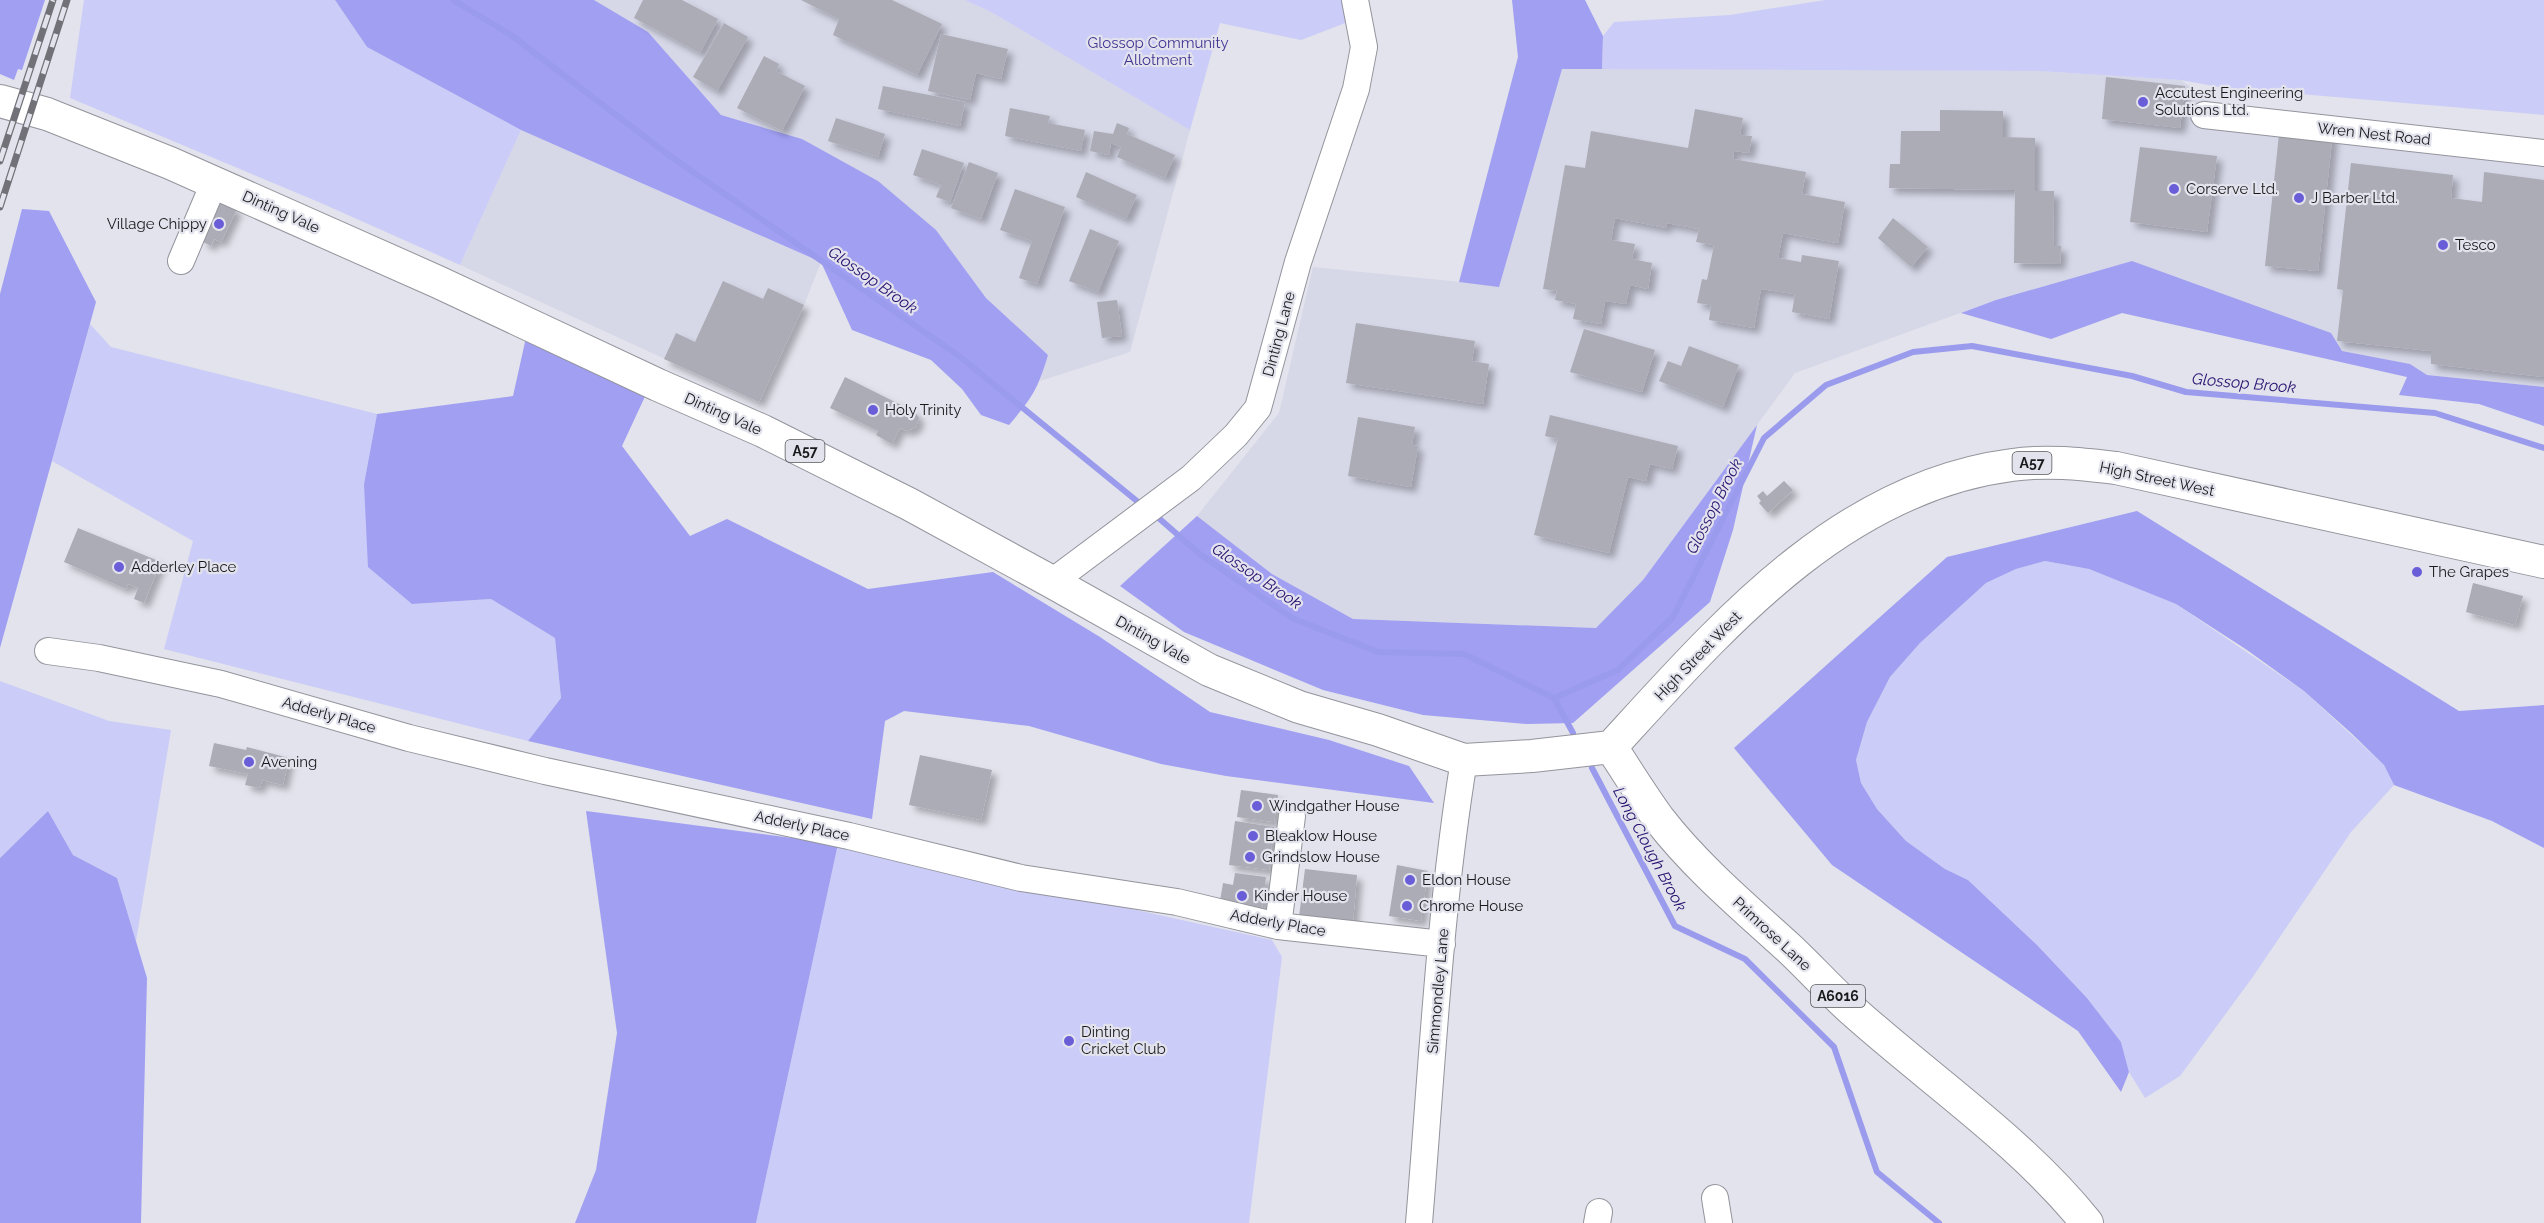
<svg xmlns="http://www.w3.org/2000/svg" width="2544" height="1223" viewBox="0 0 2544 1223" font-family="Raleway,sans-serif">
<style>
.built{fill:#d6d7e7}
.green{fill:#cbccf7}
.forest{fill:#a09ff2}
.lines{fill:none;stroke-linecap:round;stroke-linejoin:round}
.stream{stroke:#9b9bed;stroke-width:6}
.building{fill:#abacb5;filter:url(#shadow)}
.minor-casing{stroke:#93949c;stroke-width:28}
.major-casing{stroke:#93949c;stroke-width:34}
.minor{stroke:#fff;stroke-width:26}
.major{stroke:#fff;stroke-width:32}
.rail-casing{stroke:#717177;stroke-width:7}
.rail{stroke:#e2e3ec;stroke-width:4.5;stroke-dasharray:14;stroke-linecap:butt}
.poi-dot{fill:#6a5ed8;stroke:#e2e3ec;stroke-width:2}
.labels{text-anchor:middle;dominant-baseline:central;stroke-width:4.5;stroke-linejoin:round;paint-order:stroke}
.shield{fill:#e2e3ec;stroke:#55565a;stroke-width:1.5}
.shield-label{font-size:14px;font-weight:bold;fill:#19191c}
.park-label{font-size:15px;fill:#413593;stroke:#e2e3ec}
.poi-label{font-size:15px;fill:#19191c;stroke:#e2e3ec;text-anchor:start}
.street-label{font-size:15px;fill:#19191c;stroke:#e2e3ec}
.water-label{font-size:16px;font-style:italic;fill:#281170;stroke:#e2e3ec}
</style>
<defs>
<filter id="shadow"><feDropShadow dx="5.5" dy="5.5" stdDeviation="3" flood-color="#0004"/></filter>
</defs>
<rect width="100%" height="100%" fill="#e2e3ec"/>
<!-- built -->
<path class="built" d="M594,0H965L991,12L1190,130L1130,352L1040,381L1048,355L986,298L936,230L802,139L721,115L648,32Z
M1562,68L2038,71L2181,80L2213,104L2544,144V387L2427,375L2410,364L2342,351L2132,261L1996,300L1795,373L1643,580L1596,628L1353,619L1272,574L1197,516L1279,413L1313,267L1499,286Z
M521,130L821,262L804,305L759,402L460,265Z"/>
<!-- green -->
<path class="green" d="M84,0H335L367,47L521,130L460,265L321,203L70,98Z
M965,0H1345L1348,22L1301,40L1220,23L1190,130L991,12Z
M1825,0H2544V115L2219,87L2181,80L2038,71L1602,69L1603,36L1614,22L1730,15Z
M90,324L111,347L377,414L364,484L412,604L491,599L555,638L561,698L528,741L164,649L193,541L52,461Z
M2045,561L2089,569L2176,604L2304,691L2384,765L2394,785L2351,832L2252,978L2180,1076L2145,1098L2129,1072L2121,1042L2087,998L2037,945L1968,880L1945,869L1906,841L1877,809L1861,783L1856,760L1867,722L1890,677L1920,643L1986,583L2016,569Z
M0,681L109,721L171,730L136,941L117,878L73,855L48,811L0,858Z
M838,844L1272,940L1282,957L1249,1223H756Z"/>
<!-- forest -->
<path class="forest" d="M0,0H45L22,70L18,69L14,80L0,74Z
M335,0H594L648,32L721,115L802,139L878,181L936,230L986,298L1048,355C1038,389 1032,398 1009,425L981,415L962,389L931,360L852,330L821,262L521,130L367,47Z
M1512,0H1585L1603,36L1602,69H1562L1499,287L1459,282L1518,57Z
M22,209L49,211L96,302L0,648V294Z
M2132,261L2331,333L2342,351L2410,364L2427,375L2544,387V426L2479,404L2399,395L2407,377L2122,313L2051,339L1961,313L1996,300Z
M527,333L648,390L622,446L690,536L727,519L868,589L993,572L1100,637L1210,712L1329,740L1409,766L1434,803L1226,776L1161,764L1029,726L904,711L885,721L872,819L528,741L561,698L555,638L491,599L412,604L368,567L364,484L377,414L513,396Z
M1757,425L1733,530L1710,602L1573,723L1527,724L1423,715L1323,690L1184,632L1120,586L1197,516L1272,574L1353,619L1596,628L1643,580Z
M2137,511L2459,711L2544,705V848L2492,821L2394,785L2384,765L2350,732L2304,691L2247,650L2176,604L2089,569L2045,561L2016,569L1986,583L1920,643L1890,677L1867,722L1856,760L1861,783L1877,809L1906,841L1945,869L1968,880L2037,945L2087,998L2121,1042L2129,1072L2121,1092L2078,1031L1832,865L1734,748L1947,557Z
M48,811L73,855L117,878L147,978L141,1223H0V858Z
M586,811L838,844L756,1223H575L596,1170L617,1033Z"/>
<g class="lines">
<!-- stream -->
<path class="stream" d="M453,0L511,35L670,156L959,356L1143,506
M1154,514L1201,555L1292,618L1378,652L1464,654L1554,698L1618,670L1673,617L1764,438L1826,385L1913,352L1972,346L2132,376L2186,392L2435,413L2544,448
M1554,698L1573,733
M1592,768L1675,926L1745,959L1834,1047L1877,1172L1939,1223"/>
</g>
<!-- building -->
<path class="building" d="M643,0H682L718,19L700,53L634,18Z
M801,0H892L942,24L917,75L833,35L839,19Z
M724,23L748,37L717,91L693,77Z
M941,34L1008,49L1001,79L976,73L970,100L928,91Z
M764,56L779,64L776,71L805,86L782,131L737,108Z
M2106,77L2185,86L2180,128L2102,119Z
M883,86L965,102L960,126L878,109Z
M1010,108L1050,116L1048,123L1085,130L1081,151L1005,136Z
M1695,109L1743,118L1740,135L1752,136L1749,153L1734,151L1733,159L1806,172L1802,194L1845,202L1838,243L1783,233L1778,258L1801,262L1802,255L1839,261L1829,319L1792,312L1795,294L1761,289L1754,328L1709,320L1711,305L1697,303L1702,279L1707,280L1714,245L1696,242L1699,229L1667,223L1666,228L1615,218L1611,240L1635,244L1632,259L1652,263L1648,289L1630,285L1626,304L1605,301L1601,324L1573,319L1576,304L1555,300L1557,291L1543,289L1565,165L1585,168L1591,131L1688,148Z
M1940,110L2003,111V137L2035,138V191H2054L2053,246H2061L2060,264L2014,263L2015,190L1889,188L1890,164H1900L1901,131H1940Z
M836,118L885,134L878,157L828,141Z
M1117,123L1129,128L1127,134L1175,155L1165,178L1117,157L1121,147L1111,143L1109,155L1090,151L1094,131L1113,134Z
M2280,125L2333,131L2318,271L2265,266Z
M2140,147L2217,156L2207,232L2130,222Z
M922,149L964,163L950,202L936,197L941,185L913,175Z
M969,162L998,173L981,219L951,208Z
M2351,163L2453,175L2451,198L2482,202L2484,172L2544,180V377L2431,364V351L2337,341L2343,290L2337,289Z
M1086,172L1137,195L1126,219L1076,197Z
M1015,189L1065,207L1037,284L1019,278L1032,241L1000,230Z
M220,201L237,209L221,242L214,239L211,246L201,241Z
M1893,218L1928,247L1911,267L1878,238Z
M1090,229L1119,241L1098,292L1069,281Z
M723,281L763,299L768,288L804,305L759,402L664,359L676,333L695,342Z
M1117,300L1122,336L1102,338L1097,302Z
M1356,323L1475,341L1472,361L1489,364L1483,404L1346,383Z
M1584,329L1655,350L1642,392L1570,372Z
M1689,346L1739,365L1723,407L1659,381L1668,361L1681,366Z
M845,377L915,412L919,418L916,427L907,431L900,428L892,444L876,435L878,431L830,408Z
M1550,415L1678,446L1672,469L1650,464L1646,481L1628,477L1609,553L1534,535L1558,439L1545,436Z
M1358,417L1415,427L1412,445L1418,446L1411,487L1348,476Z
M1784,481L1793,490L1768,513L1759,503L1761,501L1757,496L1763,491L1767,496Z
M78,528L161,562L144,603L134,599L138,588L128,584L126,589L64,562Z
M2473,583L2523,596L2515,625L2466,612Z
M214,743L246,750L247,747L289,758L283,785L262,780L260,788L245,785L248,774L209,766Z
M920,755L992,770L981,820L909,805Z
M1241,790L1278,795L1274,822L1237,817Z
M1235,821L1274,827L1269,870L1229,865Z
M1397,865L1428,871L1421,921L1389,916Z
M1305,869L1357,875L1353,922L1299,917Z
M1235,873L1266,877L1261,916L1219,907L1223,883L1233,885Z"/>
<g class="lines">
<!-- minor casing -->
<g class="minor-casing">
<path id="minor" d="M2204,115L2544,153
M181,261L214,183
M1052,582L1191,478L1236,435L1258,408L1298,262L1356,89L1364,47L1355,0
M48,651L99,658L221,684L409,738L545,771L849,836L1021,878L1177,902L1278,926L1442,944
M1278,926L1292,816
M1715,1198L1719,1223
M1419,1223C1432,1069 1439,913 1464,760
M1597,1223L1599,1212"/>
</g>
<!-- major casing -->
<g class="major-casing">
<path id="major" d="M0,101L47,114L170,163L438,282L658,385L763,431L909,504L1052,582L1209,670L1299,707L1378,730L1464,760L1532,756L1611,747
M1611,747C1721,627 1840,487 2012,465C2047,460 2081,464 2116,468L2544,562
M1611,747C1627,771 1642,796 1659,819C1697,868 1745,908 1791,950C1812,970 1831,991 1852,1010C1931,1081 2020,1140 2087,1223"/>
</g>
<!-- minor -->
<use href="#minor" class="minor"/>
<!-- major -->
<use href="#major" class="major"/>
<!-- rail casing -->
<g class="rail-casing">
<path id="rail" d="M0,161L53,0
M0,207L67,0"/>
</g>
<!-- rail -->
<use href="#rail" class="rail"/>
</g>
<!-- markers -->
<g class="poi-dot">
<circle cx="2143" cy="102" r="6"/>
<circle cx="2174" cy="189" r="6"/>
<circle cx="2299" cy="198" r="6"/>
<circle cx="219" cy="224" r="6"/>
<circle cx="2443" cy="245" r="6"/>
<circle cx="873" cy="410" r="6"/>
<circle cx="119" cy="567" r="6"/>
<circle cx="2417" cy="572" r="6"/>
<circle cx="249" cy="762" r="6"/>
<circle cx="1257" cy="806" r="6"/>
<circle cx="1253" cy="836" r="6"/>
<circle cx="1250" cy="857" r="6"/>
<circle cx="1410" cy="880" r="6"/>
<circle cx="1242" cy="896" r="6"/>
<circle cx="1407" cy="906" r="6"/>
<circle cx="1069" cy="1041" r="6"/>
</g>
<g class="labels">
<!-- shield labels -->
<g class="shield">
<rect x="785.5" y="440" width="39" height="22" rx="4.5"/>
<rect x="2012.5" y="452" width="39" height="22" rx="4.5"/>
<rect x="1811" y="985" width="54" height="22" rx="4.5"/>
</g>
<g class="shield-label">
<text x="805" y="451">A57</text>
<text x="2032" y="463">A57</text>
<text x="1838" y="996">A6016</text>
</g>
<!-- park labels -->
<g class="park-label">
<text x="1158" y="43">Glossop Community<tspan x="1158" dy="17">Allotment</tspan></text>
</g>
<!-- poi labels -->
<g class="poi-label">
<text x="2155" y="93">Accutest Engineering<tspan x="2155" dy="17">Solutions Ltd.</tspan></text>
<text x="2186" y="189">Corserve Ltd.</text>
<text x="2311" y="198">J Barber Ltd.</text>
<text x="207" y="224" text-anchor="end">Village Chippy</text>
<text x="2455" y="245">Tesco</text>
<text x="885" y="410">Holy Trinity</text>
<text x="131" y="567">Adderley Place</text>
<text x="2429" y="572">The Grapes</text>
<text x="261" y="762">Avening</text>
<text x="1269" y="806">Windgather House</text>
<text x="1265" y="836">Bleaklow House</text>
<text x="1262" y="857">Grindslow House</text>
<text x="1422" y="880">Eldon House</text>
<text x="1254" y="896">Kinder House</text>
<text x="1419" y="906">Chrome House</text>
<text x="1081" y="1032">Dinting<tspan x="1081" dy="17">Cricket Club</tspan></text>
</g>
<!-- street labels -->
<g class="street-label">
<text transform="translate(2374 134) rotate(6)">Wren Nest Road</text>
<text transform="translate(281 212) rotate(24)">Dinting Vale</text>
<text transform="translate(1279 334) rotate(-75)">Dinting Lane</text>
<text transform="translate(723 414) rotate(24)">Dinting Vale</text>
<text transform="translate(2157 479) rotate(12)">High Street West</text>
<text transform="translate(1153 640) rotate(29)">Dinting Vale</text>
<text transform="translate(1698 656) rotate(-46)">High Street West</text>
<text transform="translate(329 715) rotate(16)">Adderly Place</text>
<text transform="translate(802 826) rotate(12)">Adderly Place</text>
<text transform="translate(1278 923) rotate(10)">Adderly Place</text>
<text transform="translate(1772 934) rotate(43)">Primrose Lane</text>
<text transform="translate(1438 991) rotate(-85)">Simmondley Lane</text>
</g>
<!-- water labels -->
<g class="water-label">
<text transform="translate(873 280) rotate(35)">Glossop Brook</text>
<text transform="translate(2244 383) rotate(5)">Glossop Brook</text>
<text transform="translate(1714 506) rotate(-63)">Glossop Brook</text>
<text transform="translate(1257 576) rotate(34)">Glossop Brook</text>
<text transform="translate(1650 849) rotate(62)">Long Clough Brook</text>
</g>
</g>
</svg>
